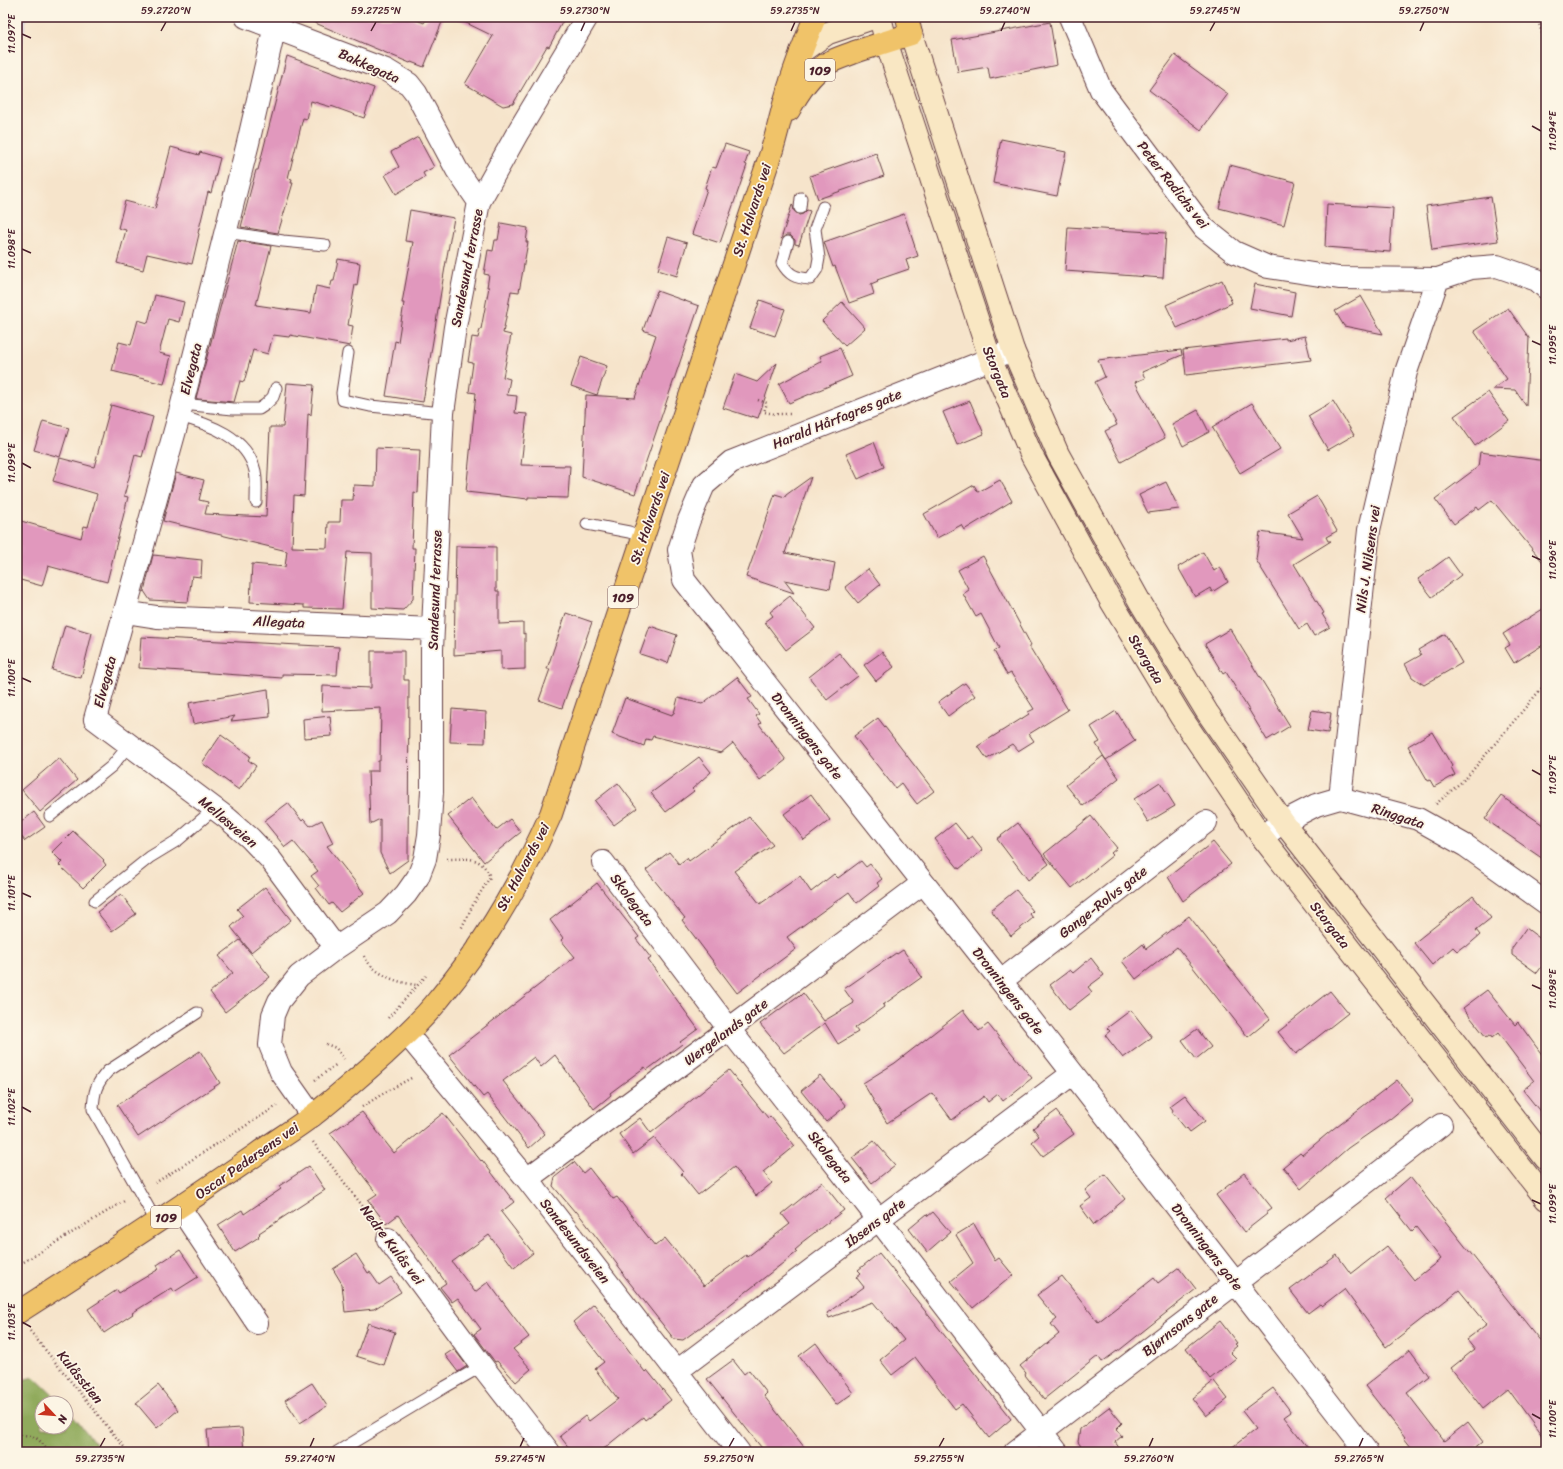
<svg xmlns="http://www.w3.org/2000/svg" width="1563" height="1469" viewBox="0 0 1563 1469" font-family="Sriracha,sans-serif">
<style>
.industrial{fill:#c9bfd7}
.forest{fill:#90aa5b;stroke:#6d6443}
.building{fill:#e198bd}
.lines{fill:none;stroke-linecap:round;stroke-linejoin:round}
.lane-casing{stroke:#643d43;stroke-width:13}
.street-casing{stroke:#643d43;stroke-width:24}
.secondary-casing{stroke:#643d43;stroke-width:24}
.primary-casing{stroke:#643d43;stroke-width:24}
.path{stroke:#643d43;stroke-width:2.5;stroke-dasharray:1 3;stroke-linecap:butt}
.lane{stroke:#fff;stroke-width:11}
.street{stroke:#fff;stroke-width:22}
.secondary{stroke:#f9e7c3;stroke-width:22}
.primary{stroke:#f0c369;stroke-width:22}
.ticks{fill:none;stroke:#4a1f2b;stroke-width:1.5}
.labels{text-anchor:middle;dominant-baseline:central;stroke-width:3.5;stroke-linejoin:round;paint-order:stroke}
.shield{fill:#fcf5e5;stroke:#7f5f63;stroke-width:1}
.shield-label{font-size:13px;font-weight:bold;fill:#4a1f2b}
.street-label{font-size:14px;fill:#4a1f2b;stroke:#fcf5e5}
.neatline{fill:none;stroke:#4a1f2b;stroke-width:1.5}
.ticks-label{font-size:10px;text-anchor:middle;fill:#4a1f2b}
</style>
<rect width="100%" height="100%" fill="#fcf5e5"/>
<filter id="ink" filterUnits="userSpaceOnUse"><feTurbulence type="fractalNoise" baseFrequency=".025" numOctaves="2"/><feDisplacementMap in="SourceGraphic" scale="8" xChannelSelector="R" yChannelSelector="G"/><feConvolveMatrix kernelMatrix="1 2 1 2 8 2 1 2 1" color-interpolation-filters="sRGB"/></filter>
<filter id="wash" filterUnits="userSpaceOnUse"><feTurbulence type="fractalNoise" baseFrequency=".012" numOctaves="4" result="noise"/><feDisplacementMap in="SourceGraphic" scale="16" xChannelSelector="R" yChannelSelector="G"/><feGaussianBlur stdDeviation="0.9" result="paint"/><feColorMatrix in="noise" values="0 0 0 0 0 0 0 0 0 0 0 0 0 0 0 0 0 1.4 0 .05"/><feComposite in="paint" operator="in"/></filter>
<g filter="url(#wash)">
<rect width="100%" height="100%" fill="#f6e4cb"/>
<!-- industrial -->
<path class="industrial" d="M17,17H27L17,71Z"/>
<!-- forest -->
<path class="forest" d="M34,1377L61,1403H42V1427H66V1408L103,1452H17V1381Z"/>
<g id="blocks">
<!-- building -->
<path class="building" d="M301,17H409L424,23L428,17H444L424,67L411,62L410,63Z
M454,17H565L549,47L547,46L513,104L503,106L465,84L493,36Z
M1050,22L1057,65L990,79L988,67L958,72L952,40Z
M1175,55L1228,94L1201,130L1149,90Z
M287,56L374,88L364,118L331,106V107L311,101L307,119L303,118L288,178L292,179L291,183H293L278,233L241,227L256,170H258Z
M418,137L434,167L423,173L425,177L396,194L385,175L399,167L391,152Z
M1001,139L1066,152L1057,196L993,183Z
M725,144L749,152L745,164L747,165L720,243L692,234L707,189L705,188L712,167L716,168Z
M171,147L199,155L200,152L220,158L211,193L208,192L198,233L199,234L192,264L147,254L143,270L117,263L126,230L118,228L125,201L155,209Z
M876,153L884,176L818,199L810,176Z
M1230,165L1295,182L1284,225L1219,208Z
M1491,197L1498,241L1432,250L1426,206Z
M1327,204L1393,208L1390,252L1325,247Z
M792,205L793,206L794,211L799,215L803,214L807,210L810,211L799,245L795,244V240L790,235H786L781,239Z
M410,210L454,218L445,267L423,402L386,396L395,341L398,342L404,303H402L413,242L405,241Z
M904,214L918,256L906,260L909,269L877,280L878,281L871,284L874,294L849,303L835,266L833,267L824,242Z
M501,223L528,228L526,242H528L519,292L511,291L503,333L511,335L503,377L510,379L507,395L517,396L515,413L527,414L521,465L570,466L568,498L528,497V499L466,492L476,393L469,392L473,363L468,362L472,337L478,338L480,329H481L489,287H487L489,275L484,274L488,250L493,251L495,240H498Z
M1068,227L1166,233L1163,278L1065,271Z
M668,237L687,243L677,276L658,270Z
M238,241L271,246L256,305L311,313L316,286L330,289L332,281H334L338,259L360,263L357,286L355,285L348,325L353,326L350,346L290,335L289,337L273,335L268,354L253,350L244,382L240,381L234,402L198,399L196,398Z
M1222,280L1232,303L1177,328L1166,305Z
M1255,284L1295,292L1291,316L1250,308Z
M657,291L699,306L635,494L582,477L586,395L635,398L656,335L643,330Z
M155,295L184,302L179,322L168,319L159,353L171,356L164,384L112,371L119,342L131,345L138,320L148,323Z
M1361,296L1383,334L1344,326L1335,311Z
M760,300L785,309L775,336L750,328Z
M842,302L865,328L845,346L822,321Z
M1508,308L1529,338L1526,406L1515,390L1493,389L1507,379L1474,331Z
M1305,336L1311,360L1186,375L1183,350L1286,338V340Z
M840,348L852,376L789,403L779,384L822,361L820,356Z
M1181,350L1182,355L1142,372L1145,378L1135,382L1165,438L1121,462L1105,431L1117,425L1095,382L1105,377L1098,360Z
M581,357L607,366L597,395L571,386Z
M777,363L758,418L752,416L751,417L723,408L735,374L757,382Z
M287,383L314,385L311,415L308,414L304,496L294,495L292,547L327,548L328,522H340L341,500H353L354,485L375,486L376,448L420,450L418,493L414,492L412,548H415L413,599L403,610L372,608V553L347,552L342,609L304,608V605L250,602L252,564L285,567L287,551L163,521L176,473L204,480L199,500L208,502L205,514L266,517L270,427H283Z
M1488,392L1509,421L1475,446L1454,416Z
M970,401L984,434L957,445L943,412Z
M1333,401L1354,435L1328,450L1308,416Z
M1252,403L1280,449L1240,473L1212,427Z
M111,405L153,417L142,457L135,455L124,496L128,497L107,582L48,566L42,586L17,579V536L21,521L81,538L84,526L88,527L97,494L53,481L60,458L94,467Z
M1198,410L1209,432L1183,446L1172,424Z
M43,421L69,428L60,457L34,450Z
M874,442L884,467L858,479L846,454Z
M1480,452L1546,461V566L1492,500L1479,510L1477,507L1454,524L1435,499L1478,467Z
M811,477L785,553L835,563L830,589L784,580L794,593L746,577L775,494L785,497L786,495Z
M1000,480L1012,501L964,530L961,525L937,538L924,514L974,485L978,492Z
M1166,482L1179,509L1148,513L1139,495Z
M1317,496L1337,531L1326,537L1328,541H1331L1294,564L1324,613L1322,614L1330,627L1314,636L1307,624L1299,629L1256,560L1260,532L1303,538L1288,513Z
M456,546L496,547V591H499V624L523,623V634L525,633V669L501,670V651L454,655Z
M1203,552L1214,571L1220,567L1228,582L1212,592L1210,588L1195,597L1178,567Z
M153,555L202,560L201,577L192,576L188,602L150,600L144,591Z
M983,556L1031,645L1029,646L1068,710L1029,734L1034,741L1018,751L1012,744L987,759L978,746L1029,714L1028,712L1034,709L1011,673L1007,675L994,651L999,648L981,614L976,617L963,594L969,590L958,570Z
M1448,557L1461,575L1432,597L1418,579Z
M868,569L880,585L858,603L845,587Z
M790,596L815,628L786,650L765,622L773,616L770,612Z
M1546,607V643L1514,663L1505,648L1510,645L1503,634Z
M566,613L592,622L562,708L539,700L550,669H547Z
M65,625L92,633L81,678L52,670Z
M650,626L677,635L668,663L640,654Z
M1230,629L1290,726L1267,740L1226,672L1223,674L1205,644Z
M1445,634L1462,663L1424,685L1412,677L1405,664L1421,655L1418,650Z
M141,637L339,647L337,675L282,674V678L139,668Z
M371,651H404V680H409L408,860L390,873L380,853V819L370,824L368,771H378V761H380L381,708L322,711L323,686L371,688Z
M882,652L894,667L876,681L864,665Z
M839,653L858,676L827,700L809,677Z
M737,677L752,697L748,699L759,714L756,716L761,723L759,724L786,760L760,780L733,743L721,753L653,736L651,740L646,739L644,746L612,734L625,698L672,715L673,713H674L678,698L702,704Z
M965,683L975,696L948,716L938,702Z
M268,689L270,717L231,721L235,716L193,724L189,703Z
M452,709L486,712L485,743L450,742Z
M1312,710L1331,713L1328,733L1308,730Z
M1116,711L1135,741L1106,760L1096,744L1100,742L1091,727Z
M330,716L332,736L304,738L303,719Z
M878,718L934,791L917,804L901,783L895,788L854,736Z
M1432,732L1452,766L1451,767L1455,775L1434,787L1430,780L1428,781L1408,746Z
M221,735L250,756L248,760L256,766L239,790L202,763Z
M1103,756L1119,778L1083,806L1066,785Z
M699,757L711,772L692,789L694,791L666,812L651,793Z
M59,758L77,780L40,812L22,790Z
M1160,782L1175,806L1148,822L1134,799Z
M618,783L637,808L614,825L595,801Z
M811,794L830,820L804,840L784,814Z
M1501,796L1546,827V861L1485,819Z
M471,798L496,830L510,819L521,832L484,862L448,816Z
M288,803L302,821L304,819L310,826L322,820L333,843L327,846L364,893L340,912L332,903L329,905L316,888L319,886L311,876L318,871L293,841L285,847L264,821Z
M34,812L45,827L25,841L17,831V825Z
M1091,816L1117,848L1111,853L1113,855L1072,888L1044,854Z
M749,817L773,845L734,871L760,904L800,876L811,892L834,874L838,878L861,861L866,867L870,864L882,879L877,883L879,886L857,903L849,892L787,937L796,949L737,993L682,920L685,918L646,870L669,852L679,864L687,858L689,861Z
M955,823L968,839L972,836L983,850L959,869L935,839Z
M1018,823L1049,864L1028,880L997,839Z
M73,831L104,860L103,861L106,865L83,888L59,865L62,862L52,852Z
M1213,842L1231,864L1183,901L1168,877Z
M597,883L639,937L636,939L651,958L648,960L698,1029L680,1042L682,1044L647,1070L645,1067L610,1093L611,1095L594,1109L555,1055L541,1067L534,1057L503,1081L545,1134L529,1148L487,1094L483,1097L449,1055L575,957L561,940L563,938L550,920Z
M265,887L291,920L251,952L231,927L243,916L237,909Z
M1016,890L1033,911L1030,914L1033,918L1011,936L991,910Z
M121,894L136,914L112,931L97,912Z
M1473,896L1491,918L1476,930L1480,935L1466,947L1465,945L1457,951L1453,947L1432,965L1414,943Z
M1189,916L1270,1019L1248,1037L1177,947L1136,979L1122,961L1143,944L1146,949Z
M1526,928L1546,943V961L1537,973L1512,955V948Z
M240,940L270,977L225,1012L210,992L233,973L219,956Z
M903,950L922,977L883,1005L884,1007L855,1028L858,1032L838,1044L825,1023L784,1053L760,1024L798,996L799,997L803,993L824,1021L854,1003L844,989L896,953L897,954Z
M1091,958L1104,975L1088,987L1092,992L1069,1010L1050,985L1070,970L1073,973Z
M1487,990L1515,1025L1518,1022L1546,1060V1119L1523,1090L1534,1081L1498,1033L1492,1038L1490,1035L1486,1037L1463,1008Z
M1330,991L1348,1013L1296,1054L1278,1032Z
M963,1010L979,1031L988,1024L1032,1078L1003,1101L998,1094L988,1102L984,1096L952,1120L932,1093L887,1123L863,1083L895,1063Z
M1131,1010L1152,1037L1123,1058L1105,1035L1110,1031L1107,1028Z
M1197,1029L1211,1047L1196,1059L1182,1040Z
M200,1051L220,1083L138,1137L117,1105Z
M729,1070L768,1118L770,1116L795,1146L763,1172L772,1183L756,1196L734,1167L698,1195L681,1174L683,1172L654,1138L633,1154L619,1134L640,1118L651,1133Z
M820,1075L846,1106L826,1122L801,1091Z
M1397,1080L1413,1100L1390,1119L1348,1148L1301,1189L1283,1167L1300,1153L1302,1155L1333,1129Z
M1185,1095L1205,1121L1190,1132L1187,1128L1186,1129L1172,1112L1173,1110L1170,1106Z
M1056,1111L1074,1134L1043,1156L1032,1142L1039,1136L1033,1128Z
M362,1112L394,1153L443,1113L481,1161L482,1160L514,1202L501,1212L533,1253L514,1268L489,1235L452,1262L475,1292L488,1282L529,1337L513,1349L531,1369L516,1382L497,1361L495,1362L474,1334L481,1329L458,1298L452,1302L440,1287L446,1283L398,1215L386,1224L368,1200L377,1194L330,1133Z
M874,1141L895,1165L872,1183L852,1158Z
M574,1162L583,1173L589,1168L613,1199L617,1197L655,1246L665,1238L704,1286L746,1255L747,1257L790,1224L782,1214L822,1182L844,1210L801,1243L802,1244L795,1250L797,1252L709,1321L683,1340L674,1339L622,1273L623,1272L581,1217L576,1211L575,1212L553,1186L555,1177Z
M309,1166L325,1190L259,1233L260,1234L258,1236L259,1237L235,1252L218,1225L242,1210L244,1214L281,1189L279,1186Z
M1244,1173L1272,1208L1266,1212L1267,1214L1244,1232L1216,1195Z
M1105,1174L1125,1199L1094,1225L1080,1206L1091,1198L1085,1190Z
M1410,1177L1546,1348V1441L1508,1389L1483,1409L1451,1368L1475,1349L1467,1339L1487,1324L1459,1290L1386,1347L1344,1289L1322,1306L1320,1304L1308,1313L1290,1290L1337,1255L1351,1274L1387,1246L1414,1280L1441,1259L1416,1227L1412,1231L1386,1198Z
M933,1212L950,1232L927,1252L909,1229L927,1214L928,1216Z
M974,1224L995,1261L999,1258L1013,1275L973,1308L951,1281L973,1263L956,1235Z
M180,1250L198,1277L174,1292L172,1288L132,1313L133,1314L104,1333L88,1309L117,1290L119,1293L159,1269L157,1265Z
M879,1253L1011,1419L989,1438L962,1404L955,1409L915,1357L892,1375L880,1360L904,1340L873,1302L829,1318L827,1313L864,1287L856,1277L861,1273L858,1270Z
M356,1254L368,1273L370,1272L379,1285L391,1277L401,1292L374,1309L345,1312L342,1284L333,1269Z
M1179,1267L1196,1289L1117,1352V1351L1102,1362L1098,1356L1044,1399L1025,1375L1026,1373L1020,1366L1059,1334L1051,1324L1057,1319L1037,1295L1062,1276L1098,1322L1154,1278L1158,1283Z
M594,1304L645,1372L647,1370L671,1400L645,1420L643,1417L608,1445V1446L598,1452H572L560,1436L585,1416L589,1421L618,1399L595,1369L604,1362L573,1322Z
M1220,1321L1237,1343L1235,1344L1237,1346L1230,1352L1236,1358L1210,1379L1186,1348Z
M368,1323L395,1332L384,1365L356,1356Z
M816,1343L853,1393L836,1405L799,1356Z
M454,1349L467,1366L458,1372L445,1355Z
M1410,1350L1429,1376L1407,1393L1444,1441L1468,1422L1483,1442L1470,1452H1415L1404,1438L1405,1437L1365,1386Z
M733,1360L744,1374L749,1370L767,1393L764,1396L808,1452H765L707,1379Z
M1214,1381L1228,1399L1206,1416L1192,1398Z
M312,1383L327,1406L300,1423L285,1400Z
M158,1385L178,1410L157,1428L136,1403Z
M1273,1388L1291,1412L1284,1417L1311,1452H1226L1256,1429L1242,1411Z
M1109,1407L1122,1423L1116,1429L1122,1436L1115,1442L1122,1452H1085L1078,1442L1080,1429Z
M242,1428L244,1452H209L207,1430Z"/>
</g>
</g>
<g filter="url(#ink)">
<use href="#blocks" fill-opacity="0" stroke="#643d43" stroke-width="1"/>
<g class="lines">
<!-- lane casing -->
<g class="lane-casing">
<path id="lane" d="M800,208L801,198
M226,232L283,241L325,245
M788,242L782,263C789,275 795,278 810,279L817,269L819,258L815,229L823,207
M348,353L342,393L343,400L370,406L443,413
M182,404L233,409H259L265,405L273,397L276,388
M179,416C209,424 247,437 255,471C257,481 256,491 256,502
M587,524L629,532L643,537
M50,816L112,766L129,745
M95,901L150,857L178,840L214,809
M157,1223L93,1109C94,1091 96,1084 108,1071L197,1013
M337,1452L445,1387L482,1366"/>
</g>
<!-- street casing -->
<g class="street-casing">
<path id="street" d="M246,17L386,70L409,84L416,93L457,170L479,202
M277,17L248,143L179,416L95,719L227,818L250,838L271,860L336,948
M1070,17L1101,90L1204,228L1234,252L1268,267L1339,278L1438,279L1471,268L1497,266L1537,280L1546,288
M1013,350L731,462L704,485L689,520L679,550L684,580L1001,981L1367,1452
M125,612L157,617L433,629
M1340,798L1369,530L1406,372L1438,279
M1262,837L1283,822L1316,805L1340,798L1418,819L1466,846L1546,903
M603,862L729,1029L879,1220L1057,1452
M1001,981L1206,822
M407,1034L527,1179L739,1452
M312,1116L281,1072L270,1045L273,1015L279,1001L299,976L336,948L388,913L406,894L418,877L425,859L429,835L432,792V650L443,413L455,327L479,202L518,132L587,17
M527,1179L729,1029L923,883
M180,1208L257,1323
M388,1239L482,1366L549,1452
M677,1371L1072,1074
M1015,1452L1441,1125"/>
</g>
<!-- secondary casing -->
<g class="secondary-casing">
<path id="secondary" d="M880,17L886,41L990,358L1032,456L1111,601L1181,717L1262,837L1546,1199
M911,34L1013,350L1058,454L1140,602L1207,712L1283,822L1546,1159
M801,52L828,33L876,17"/>
</g>
<!-- primary casing -->
<g class="primary-casing">
<path id="primary" d="M789,110C798,93 810,75 826,64C835,59 845,56 855,52C873,46 892,40 911,34L907,17
M17,1313C98,1261 178,1209 257,1154C275,1141 295,1129 312,1116C337,1097 360,1076 384,1055C403,1037 423,1020 439,999C485,944 522,880 551,814L770,156C778,132 782,108 790,84C797,61 806,39 815,17"/>
</g>
<!-- path -->
<path class="path" d="M1537,17L1546,46
M758,400L767,403L764,412L775,414H790
M1436,804L1467,777L1546,683
M447,859C468,859 481,855 490,877L473,905L461,929
M364,956C374,975 398,983 417,985
M388,1018L426,976
M326,1044L336,1048L344,1059
M315,1080L337,1064
M362,1107L384,1093L413,1077
M313,1142L375,1222
M155,1183L277,1106
M17,1266L126,1200
M30,1331L128,1452
M17,1435C34,1435 39,1437 48,1452"/>
<!-- lane -->
<use href="#lane" class="lane"/>
<!-- street -->
<use href="#street" class="street"/>
<!-- secondary -->
<use href="#secondary" class="secondary"/>
<!-- primary -->
<use href="#primary" class="primary"/>
</g>
</g>
<!-- ticks -->
<path class="ticks" d="M161,31L166,22M371,31L376,22M581,31L585,22M791,31L795,22M1001,31L1005,22M1210,31L1215,22M1420,31L1424,22M22,34L31,38M1532,126L1541,131M22,249L31,253M1532,341L1541,345M22,463L31,468M1532,556L1541,560M22,678L31,682M1532,770L1541,775M22,893L31,897M1532,985L1541,989M22,1107L31,1112M1532,1200L1541,1204M22,1322L31,1327M1532,1414L1541,1419M100,1447L105,1438M310,1447L314,1438M520,1447L524,1438M729,1447L734,1438M939,1447L944,1438M1149,1447L1153,1438M1359,1447L1363,1438"/>
<g class="labels">
<!-- shield labels -->
<g class="shield">
<rect x="805" y="59" width="30" height="22" rx="3"/>
<rect x="608" y="586" width="30" height="22" rx="3"/>
<rect x="151" y="1206" width="30" height="22" rx="3"/>
</g>
<g class="shield-label">
<text x="820" y="70">109</text>
<text x="623" y="597">109</text>
<text x="166" y="1217">109</text>
</g>
<!-- street labels -->
<g class="street-label">
<text transform="translate(369 66) rotate(24)">Bakkegata</text>
<text transform="translate(1173 185) rotate(52)">Peter Radichs vei</text>
<text transform="translate(752 210) rotate(-72)">St. Halvards vei</text>
<text transform="translate(467 268) rotate(-79)">Sandesund terrasse</text>
<text transform="translate(191 369) rotate(-76)">Elvegata</text>
<text transform="translate(997 372) rotate(68)">Storgata</text>
<text transform="translate(837 419) rotate(-22)">Harald Hårfagres gate</text>
<text transform="translate(650 518) rotate(-71)">St. Halvards vei</text>
<text transform="translate(1368 559) rotate(-82)">Nils J. Nilsens vei</text>
<text transform="translate(435 590) rotate(-88)">Sandesund terrasse</text>
<text transform="translate(279 622) rotate(2)">Allegata</text>
<text transform="translate(1146 659) rotate(59)">Storgata</text>
<text transform="translate(105 682) rotate(-75)">Elvegata</text>
<text transform="translate(807 736) rotate(52)">Dronningens gate</text>
<text transform="translate(1398 816) rotate(18)">Ringgata</text>
<text transform="translate(228 822) rotate(40)">Melløsveien</text>
<text transform="translate(523 867) rotate(-62)">St. Halvards vei</text>
<text transform="translate(632 900) rotate(53)">Skolegata</text>
<text transform="translate(1103 902) rotate(-38)">Gange-Rolvs gate</text>
<text transform="translate(1330 925) rotate(52)">Storgata</text>
<text transform="translate(1008 991) rotate(52)">Dronningens gate</text>
<text transform="translate(726 1032) rotate(-37)">Wergelands gate</text>
<text transform="translate(830 1157) rotate(52)">Skolegata</text>
<text transform="translate(247 1161) rotate(-35)">Oscar Pedersens vei</text>
<text transform="translate(875 1223) rotate(-37)">Ibsens gate</text>
<text transform="translate(575 1241) rotate(52)">Sandesundsveien</text>
<text transform="translate(392 1245) rotate(53)">Nedre Kulås vei</text>
<text transform="translate(1207 1247) rotate(52)">Dronningens gate</text>
<text transform="translate(1180 1325) rotate(-38)">Bjørnsons gate</text>
<text transform="translate(80 1377) rotate(51)">Kulåsstien</text>
</g>
</g>
<!-- margin -->
<rect width="1563" height="1469" fill="none" stroke="#fcf5e5" stroke-width="44"/>
<!-- north arrow -->
<g transform="translate(54 1415) rotate(116)"><circle r="19" fill="#fcf5e5" stroke="#b59f9b"/>
<path d="M0-3L7 15L0 10L-7 15Z" fill="#c8321e"/>
<text y="-6" font-size="11" font-weight="bold" text-anchor="middle" fill="#4a1f2b">N</text>
</g>
<rect x="22" y="22" width="1519" height="1425" class="neatline"/>
<g class="ticks-label">
<text x="166" y="14">59.2720°N</text>
<text x="376" y="14">59.2725°N</text>
<text x="585" y="14">59.2730°N</text>
<text x="795" y="14">59.2735°N</text>
<text x="1005" y="14">59.2740°N</text>
<text x="1215" y="14">59.2745°N</text>
<text x="1424" y="14">59.2750°N</text>
<text transform="translate(11 34) rotate(-90)" y="4">11.097°E</text>
<text transform="translate(1552 131) rotate(-90)" y="4">11.094°E</text>
<text transform="translate(11 249) rotate(-90)" y="4">11.098°E</text>
<text transform="translate(1552 345) rotate(-90)" y="4">11.095°E</text>
<text transform="translate(11 463) rotate(-90)" y="4">11.099°E</text>
<text transform="translate(1552 560) rotate(-90)" y="4">11.096°E</text>
<text transform="translate(11 678) rotate(-90)" y="4">11.100°E</text>
<text transform="translate(1552 775) rotate(-90)" y="4">11.097°E</text>
<text transform="translate(11 893) rotate(-90)" y="4">11.101°E</text>
<text transform="translate(1552 989) rotate(-90)" y="4">11.098°E</text>
<text transform="translate(11 1107) rotate(-90)" y="4">11.102°E</text>
<text transform="translate(1552 1204) rotate(-90)" y="4">11.099°E</text>
<text transform="translate(11 1322) rotate(-90)" y="4">11.103°E</text>
<text transform="translate(1552 1419) rotate(-90)" y="4">11.100°E</text>
<text x="100" y="1462">59.2735°N</text>
<text x="310" y="1462">59.2740°N</text>
<text x="520" y="1462">59.2745°N</text>
<text x="729" y="1462">59.2750°N</text>
<text x="939" y="1462">59.2755°N</text>
<text x="1149" y="1462">59.2760°N</text>
<text x="1359" y="1462">59.2765°N</text>
</g>
</svg>
